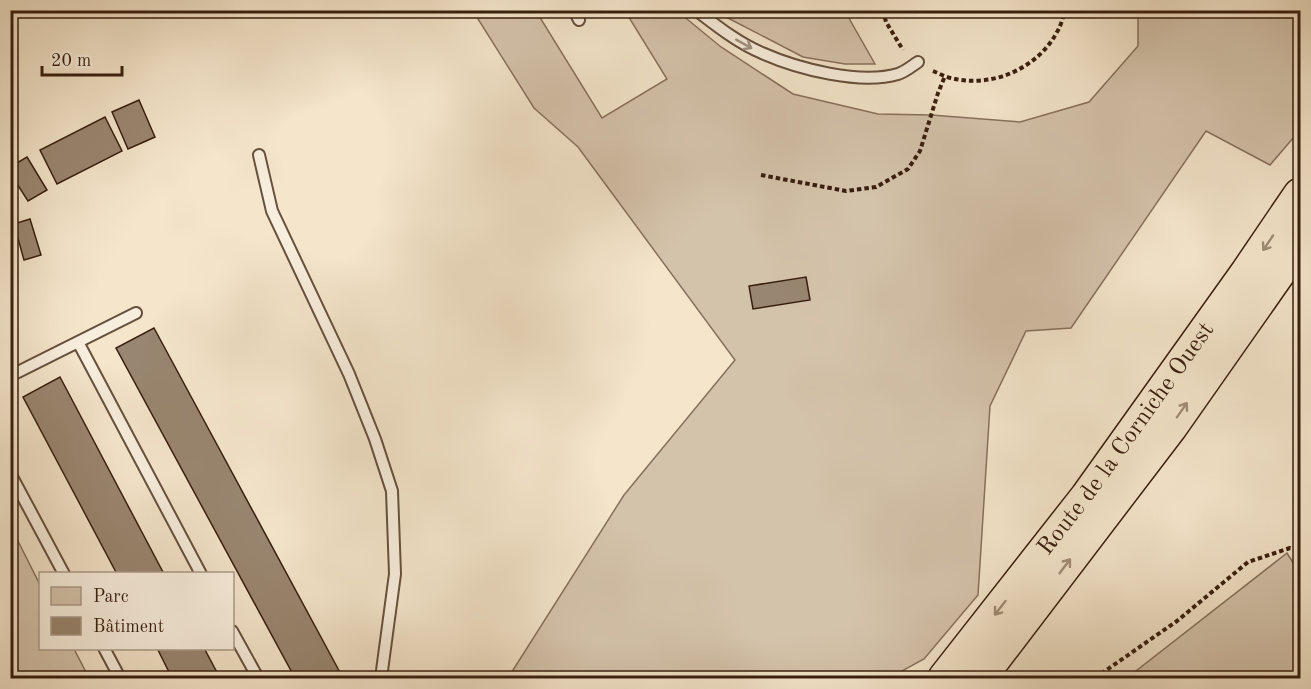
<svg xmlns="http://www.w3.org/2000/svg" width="1311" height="689" viewBox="0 0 1311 689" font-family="'Old Standard TT',serif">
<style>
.green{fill:#d4c3ab;stroke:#86715c;stroke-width:1.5}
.building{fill:#998670;stroke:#371f0e;stroke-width:1.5}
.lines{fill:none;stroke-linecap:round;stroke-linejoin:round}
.service-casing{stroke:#66503d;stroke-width:14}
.trunk-casing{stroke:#371f0e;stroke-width:36}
.path{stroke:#371f0e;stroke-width:4;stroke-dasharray:4.5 3;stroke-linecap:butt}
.service{stroke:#f8eedd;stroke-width:10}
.trunk{stroke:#f4e5cb;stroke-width:33}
.oneway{stroke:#a19180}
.oneway2{stroke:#9f8c76}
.labels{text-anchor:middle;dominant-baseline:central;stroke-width:4.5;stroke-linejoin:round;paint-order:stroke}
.street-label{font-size:24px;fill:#371f0e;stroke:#f8eedd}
</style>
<rect width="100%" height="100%" fill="#f4e5cb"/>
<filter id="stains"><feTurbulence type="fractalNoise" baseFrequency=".00333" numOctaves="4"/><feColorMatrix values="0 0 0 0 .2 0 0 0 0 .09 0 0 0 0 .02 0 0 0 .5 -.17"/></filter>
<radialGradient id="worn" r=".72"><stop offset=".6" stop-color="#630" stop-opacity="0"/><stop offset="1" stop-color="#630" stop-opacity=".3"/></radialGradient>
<!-- green -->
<path class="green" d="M676,10L721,47L793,94L878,114L931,115L1020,122L1089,102L1138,46V11H1300V130L1270,165L1206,131L1071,328L1026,331L990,406L978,595L924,659L900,672L895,678H508L624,495L735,360L578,147L534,108L473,11H536L602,118L667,79L625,11Z
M718,11H849L850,20L875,64H845L803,57L726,17Z
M11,527L40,585V648L74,649L89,678H11Z
M1287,553L1300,574V678H1127Z"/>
<!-- building -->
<path class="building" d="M139,100L155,137L128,149L112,112Z
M105,117L122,151L57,184L40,150Z
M27,157L47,190L28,201L10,173V167Z
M30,219L41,255L24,260L14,224Z
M806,277L810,300L753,309L749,286Z
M154,328L343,678H295L116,348Z
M60,377L164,574H117L23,397Z
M157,648H204L220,678H172Z"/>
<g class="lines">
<!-- service casing -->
<g class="service-casing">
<path id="service" d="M574,10L579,20
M696,10C717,26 738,43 762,53C798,69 860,85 898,74C905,72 912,66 918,62
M259,155L272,211L349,374L375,439L392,491L395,574L381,678
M78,342L201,574
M10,376L136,313
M10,473L64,574
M232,631L258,678
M104,648L120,678"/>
</g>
<!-- trunk casing -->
<g class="trunk-casing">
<g id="trunk">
<path id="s1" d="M945,678L1087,497L1247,273L1300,195"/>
<path d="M979,678L1171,426L1300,242"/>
</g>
</g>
<!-- path -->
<path class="path" d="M883,10L886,22L903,50
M933,71C940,74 948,78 955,79C994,87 1038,68 1057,32C1061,26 1063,17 1065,10
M761,175L846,191L876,187L908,169L920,151L938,93L945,76
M1095,678L1177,621L1248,562L1290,548L1300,550"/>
<!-- service -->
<use href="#service" class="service"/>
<!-- trunk -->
<use href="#trunk" class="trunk"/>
</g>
<!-- one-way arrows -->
<defs><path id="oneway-shaft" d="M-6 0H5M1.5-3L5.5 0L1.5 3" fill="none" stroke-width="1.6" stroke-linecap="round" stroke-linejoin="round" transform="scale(1.5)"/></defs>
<use class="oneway" href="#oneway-shaft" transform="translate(744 44) rotate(29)"/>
<g class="oneway2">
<use href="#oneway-shaft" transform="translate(1268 243) rotate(124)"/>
<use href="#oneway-shaft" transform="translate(1182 410) rotate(-55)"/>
<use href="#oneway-shaft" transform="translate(1065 566) rotate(-53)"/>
<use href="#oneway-shaft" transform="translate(1000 608) rotate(128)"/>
</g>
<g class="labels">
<!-- street labels -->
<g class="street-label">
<text stroke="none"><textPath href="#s1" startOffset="300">Route de la Corniche Ouest</textPath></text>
</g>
</g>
<!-- margin -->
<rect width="1311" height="689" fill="none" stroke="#f4e5cb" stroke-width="36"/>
<rect x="12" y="12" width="1287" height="665" fill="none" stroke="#371f0e" stroke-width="3"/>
<rect x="18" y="18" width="1275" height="653" fill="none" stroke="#371f0e" stroke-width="1.5"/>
<!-- legend -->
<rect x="39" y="572" width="195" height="78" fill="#f8eedd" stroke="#ab9b8a" stroke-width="1.5"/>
<rect x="51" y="587" width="30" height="18" fill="#d4c3ab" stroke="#ab9b8a" stroke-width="1.5"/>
<text x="93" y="602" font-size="18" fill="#371f0e">Parc</text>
<rect x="51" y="617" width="30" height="18" fill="#998670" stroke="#ab9b8a" stroke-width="1.5"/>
<text x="93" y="632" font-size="18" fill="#371f0e">Bâtiment</text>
<!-- scale -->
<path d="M42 66v9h80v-9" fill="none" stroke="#371f0e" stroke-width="3"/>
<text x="51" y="66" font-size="18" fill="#371f0e" stroke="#f8eedd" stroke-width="4.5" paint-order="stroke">20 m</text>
<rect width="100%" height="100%" filter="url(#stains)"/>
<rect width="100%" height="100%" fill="url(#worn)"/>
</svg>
